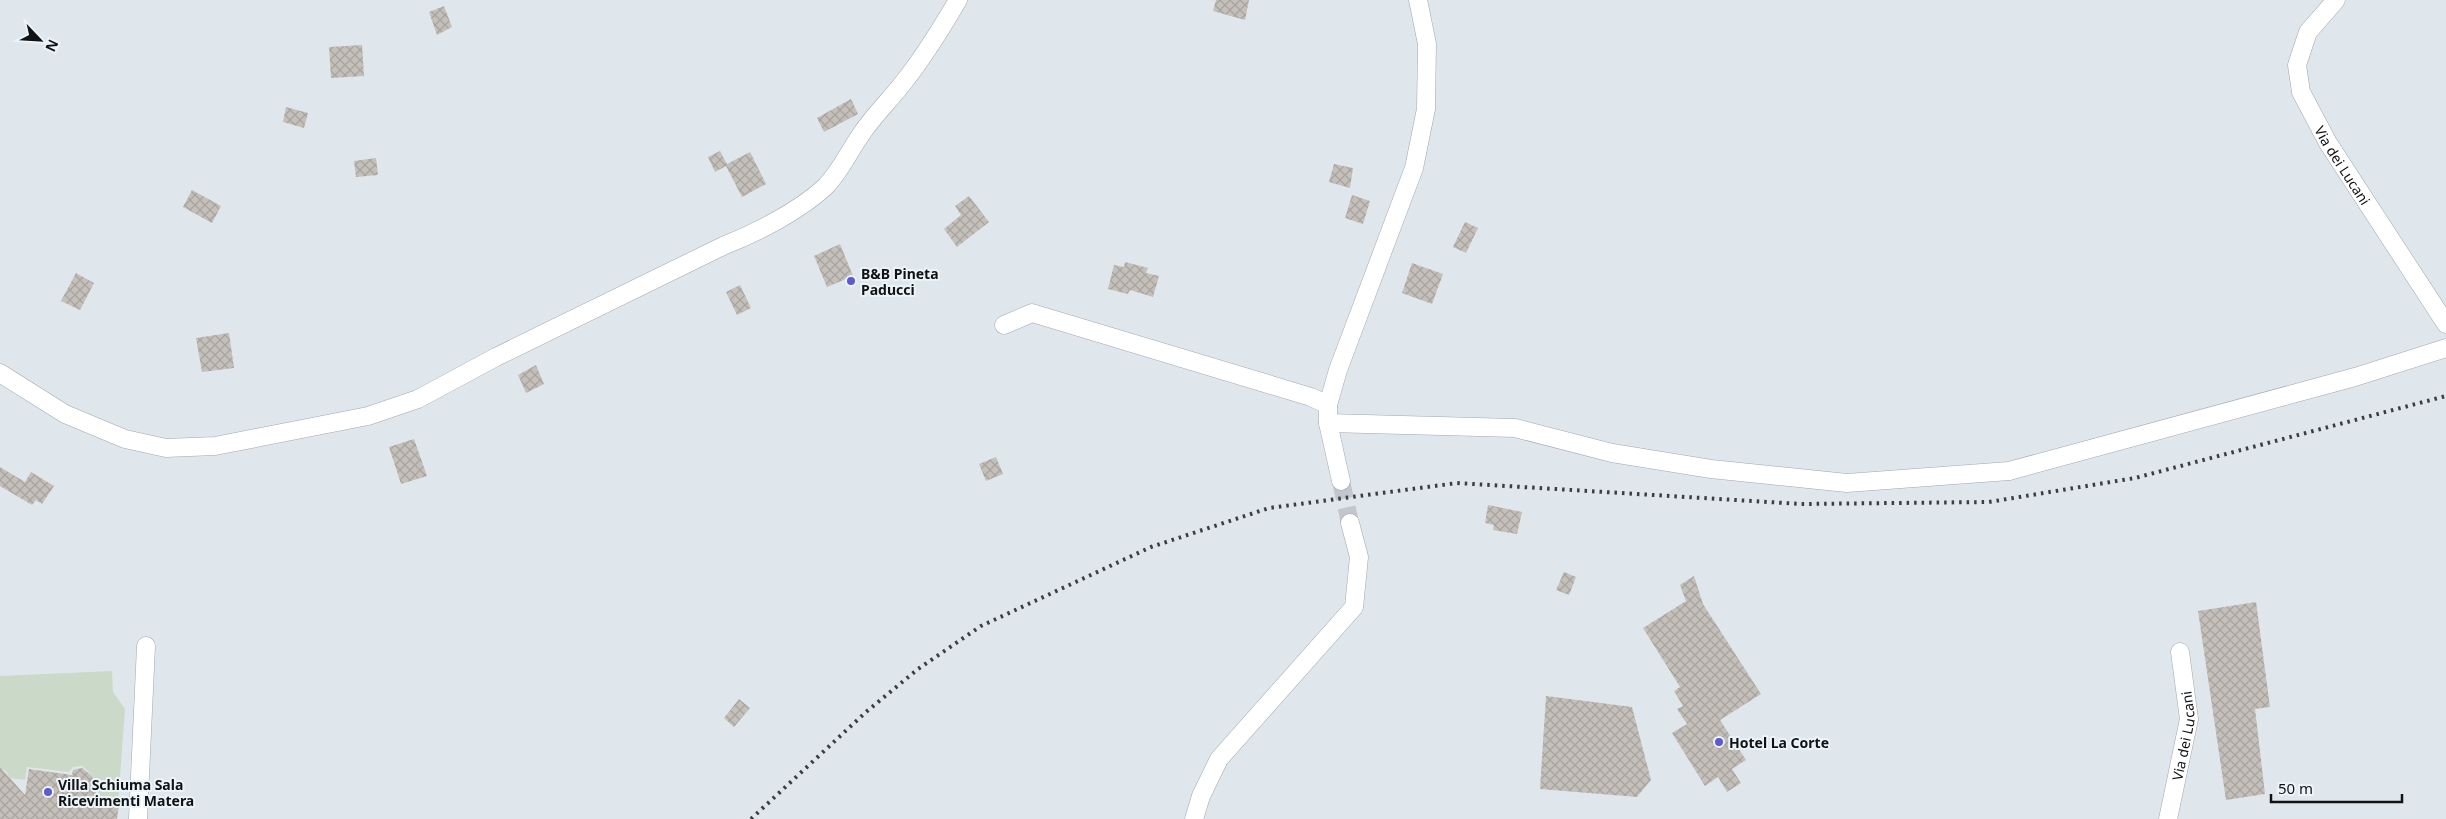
<svg xmlns="http://www.w3.org/2000/svg" width="2446" height="819" viewBox="0 0 2446 819" font-family="'Noto Sans',sans-serif">
<style>
.green{fill:#cad9c8}
.building{fill:url(#building-cross-hatch)}
.lines{fill:none;stroke-linecap:round;stroke-linejoin:round}
.minor-tunnel{stroke:#c1c7cc;stroke-width:18;stroke-dasharray:18 9;stroke-linecap:butt}
.minor-casing{stroke:#a1a7ad;stroke-width:19}
.minor{stroke:#fff;stroke-width:18}
.rail{stroke:#3b3e41;stroke-width:4;stroke-dasharray:2.5 5;stroke-linecap:butt}
.poi-dot{fill:#5d5ad2;stroke:#edf4f9;stroke-width:2}
.labels{text-anchor:middle;dominant-baseline:central;stroke-width:4;stroke-linejoin:round;paint-order:stroke}
.street-label{font-size:14px;fill:#101214;stroke:#edf4f9}
.poi-label{font-size:14px;font-weight:bold;fill:#101214;stroke:#edf4f9;text-anchor:start}
</style>
<defs>
<pattern id="building-cross-hatch" width="8" height="8" patternUnits="userSpaceOnUse" patternTransform="scale(1.25)"><rect width="8" height="8" fill="#c4bfb9"/><path d="M0 0l8 8M0 8l8-8" fill="none" stroke="#a7a39e"/></pattern>
</defs>
<rect width="100%" height="100%" fill="#e0e7ec"/>
<!-- green -->
<path class="green" d="M112,671L113,692L125,709L118,803L99,802C99,785 96,777 82,766L73,767L69,772L27,767L25,780L10,778L6,771L0,768V676Z"/>
<!-- building -->
<path class="building" d="M1216,0H1249L1245,20L1213,11Z
M444,6L452,27L437,35L429,12Z
M362,45L364,76L331,78L329,47Z
M851,99L858,114L824,132L817,118Z
M286,107L308,113L304,128L283,122Z
M720,151L727,164L750,152L766,184L742,197L726,166L715,172L708,157Z
M376,158L378,175L356,177L354,161Z
M1334,164L1353,168L1350,188L1329,182Z
M192,190L221,206L212,223L183,207Z
M1352,195L1370,201L1363,224L1345,218Z
M969,196L989,222L957,247L944,229L961,215L955,206Z
M1465,222L1478,228L1466,253L1453,247Z
M840,244L853,276L827,287L814,256Z
M1125,262L1148,268L1146,273L1159,276L1153,297L1130,290L1128,294L1108,289L1114,265L1124,267Z
M1412,263L1443,274L1432,304L1402,293Z
M76,273L94,283L80,310L61,301Z
M740,285L751,308L737,315L726,292Z
M229,333L234,368L202,372L196,338Z
M536,365L544,384L526,393L518,375Z
M414,439L427,476L401,484L389,447Z
M996,457L1003,474L986,481L979,464Z
M0,467L25,482L31,472L54,486L42,504L36,500L32,505L0,486Z
M1488,505L1522,512L1517,534L1493,530L1494,525L1485,523Z
M1564,572L1576,577L1569,595L1556,590Z
M1694,576L1703,604L1761,694L1720,720L1746,760L1732,769L1741,783L1727,792L1718,777L1705,786L1672,733L1687,724L1677,709L1683,706L1674,691L1680,687L1643,628L1686,601L1680,585Z
M2256,602L2270,707L2255,709L2265,794L2226,800L2198,611Z
M1546,696L1632,707L1651,780L1637,797L1540,789Z
M739,699L750,708L734,727L724,718Z
M0,767L25,795L29,769L72,775L73,770L82,768L92,776L96,788V805L119,804L117,819H0Z"/>
<g class="lines">
<!-- minor-tunnel -->
<path class="minor-tunnel" d="M1341,481L1350,523"/>
<!-- minor casing -->
<g class="minor-casing">
<g id="minor">
<path id="s1" d="M2336,0L2308,32L2297,65L2301,92L2328,143L2446,324"/>
<path d="M1004,325L1032,313L1311,397L1328,405"/>
<path d="M0,373L65,414L125,439L166,448L215,446L368,416L418,399L496,357L723,246C756,233 799,211 825,187C841,171 849,151 862,133C874,115 890,100 903,83C924,57 941,29 958,0"/>
<path d="M1328,423L1515,428L1612,453L1711,469L1847,483L2009,471L2355,377L2446,348"/>
<path d="M1341,481L1328,423V405L1338,370L1414,168L1426,109L1427,44L1418,0"/>
<path d="M138,819L146,646"/>
<path d="M1194,819L1201,796L1219,759L1354,607L1359,557L1350,523"/>
<path id="s2" d="M2168,819L2189,719L2180,652"/>
</g>
</g>
<!-- minor -->
<use href="#minor" class="minor"/>
<!-- rail -->
<path class="rail" d="M751,819L866,712L918,669L981,626L1151,547L1269,508L1457,483L1801,504L1989,502L2135,478L2446,396"/>
</g>
<!-- markers -->
<g class="poi-dot">
<circle cx="851" cy="281" r="5"/>
<circle cx="1719" cy="742" r="5"/>
<circle cx="48" cy="792" r="5"/>
</g>
<g class="labels">
<!-- street labels -->
<g class="street-label">
<text stroke="none"><textPath href="#s1" startOffset="189">Via dei Lucani</textPath></text>
<text stroke="none"><textPath href="#s2" startOffset="85">Via dei Lucani</textPath></text>
</g>
<!-- poi labels -->
<g class="poi-label">
<text x="861" y="273">B&amp;B Pineta<tspan x="861" dy="16">Paducci</tspan></text>
<text x="1729" y="742">Hotel La Corte</text>
<text x="58" y="784">Villa Schiuma Sala<tspan x="58" dy="16">Ricevimenti Matera</tspan></text>
</g>
</g>
<!-- north arrow -->
<g transform="translate(40 40) rotate(115)" stroke="#edf4f9" stroke-width="4" paint-order="stroke">
<path d="M0-4L9 19L0 12L-9 19Z" fill="#101214"/>
<text y="-8" font-size="14" font-weight="bold" text-anchor="middle" fill="#101214">N</text>
</g>
<!-- scale -->
<path d="M2271 794v8h131v-8" fill="none" stroke="#101214" stroke-width="2.5"/>
<text x="2278" y="794" font-size="15" fill="#101214" stroke="#edf4f9" stroke-width="4" paint-order="stroke">50 m</text>
</svg>
